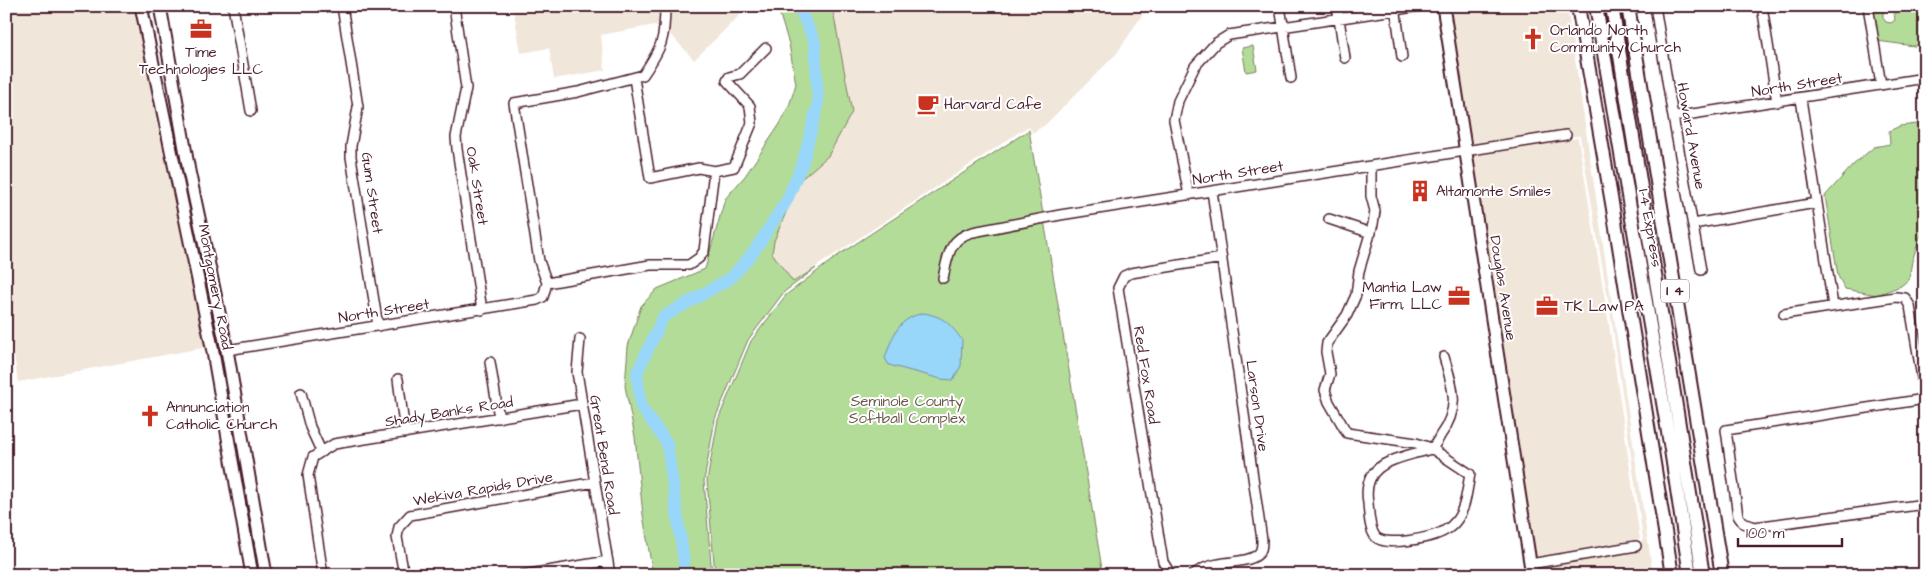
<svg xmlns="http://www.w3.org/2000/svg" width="1931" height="581" viewBox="0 0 1931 581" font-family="'Architects Daughter',sans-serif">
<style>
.built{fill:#f1e6da}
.green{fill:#b3dc99;stroke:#7e7e62}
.water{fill:#98d7f9;stroke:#798da7}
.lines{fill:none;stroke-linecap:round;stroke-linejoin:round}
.river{stroke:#98d7f9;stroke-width:12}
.minor-casing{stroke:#4a1f2b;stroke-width:12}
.major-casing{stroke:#4a1f2b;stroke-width:15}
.highway-casing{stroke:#4a1f2b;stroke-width:16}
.minor{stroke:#fff;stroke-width:9}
.major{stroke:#fff;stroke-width:11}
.highway{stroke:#fff;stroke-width:12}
.labels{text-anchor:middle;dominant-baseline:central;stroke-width:4;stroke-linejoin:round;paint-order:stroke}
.shield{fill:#fff;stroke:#80626b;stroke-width:1}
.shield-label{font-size:14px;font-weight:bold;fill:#4a1f2b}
.poi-label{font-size:15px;fill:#4a1f2b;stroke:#fff;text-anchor:start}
.street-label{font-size:15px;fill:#4a1f2b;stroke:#fff}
.park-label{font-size:15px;fill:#6a584c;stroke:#fff}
</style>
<rect width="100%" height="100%" fill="#fff"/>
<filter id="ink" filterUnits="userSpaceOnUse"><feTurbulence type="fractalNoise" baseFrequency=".02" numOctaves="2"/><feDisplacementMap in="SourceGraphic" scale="10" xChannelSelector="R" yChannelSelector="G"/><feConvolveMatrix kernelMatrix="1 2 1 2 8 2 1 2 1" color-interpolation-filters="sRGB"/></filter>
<g filter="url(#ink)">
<!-- built -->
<path class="built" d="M6,6H134L145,48L165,152L187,241L208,347L18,382L6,301Z
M513,6H661L662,29L655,25L601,35L605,70L554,79L549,48L521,53Z
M669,6H749L694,60L675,39L669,34Z
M832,6H1148L1117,53L1045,125L1032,133L1031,129L1027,127L793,282L772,253L774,241L799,181L828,156L852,112Z
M1447,6H1567L1653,575H1535L1534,567L1641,549L1640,543L1643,539L1612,323L1580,136H1569L1568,131L1470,146Z
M1578,138L1609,324L1640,539L1533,557L1518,440L1473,155Z"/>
<!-- green -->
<path class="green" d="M777,6H832L852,112L828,156L799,181L774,241L772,253L793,282L816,268L784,292L748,340L715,419L704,481L712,575H653L643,515L635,437L625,386L628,346L641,306L657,289L705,269L725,199L745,176L780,124L789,106L796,84L789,44Z
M1872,6H1883V18L1886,22L1891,23L1895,20L1893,6H1910L1912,10L1917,12L1922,6H1925V44L1914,46L1877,41Z
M1253,46L1257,70L1246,72L1242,48Z
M1925,123V232L1920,237L1912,261L1909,279L1901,286L1877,295L1845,289L1838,276L1825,196L1853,165L1874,147L1890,144L1889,131L1900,126Z
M1029,130L1103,575H715L707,481L718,420L751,341L786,295L840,254Z"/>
<!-- water -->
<path class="water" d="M924,313C945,317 950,324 962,340L961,366L953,380L941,379L889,365L885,358C893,335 898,318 924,313Z"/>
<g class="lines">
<!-- river -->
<path class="river" d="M684,575V562L667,443L641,407L637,373L663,317L731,278L755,250L787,200L803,162L818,104L815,42L798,6"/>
<!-- minor casing -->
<g class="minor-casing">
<path id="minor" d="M233,6L251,111
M342,6L358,107L351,146V157L378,326
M454,6L466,88L456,137L457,149L482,310
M1280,6L1291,78
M1337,6L1345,58
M1395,6L1402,57
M1655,6L1673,117L1701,270
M1762,6L1777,102
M1868,6L1881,85
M634,78L650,178L699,168L714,171L734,167L752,123L750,106L727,81L729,77L740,74L766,48
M1801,99L1833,306
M1673,117L1925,78
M1371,166V196L1375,211L1373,224L1359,271L1356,295L1347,315L1327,343L1326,352L1330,374L1325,390L1329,402L1347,433L1416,443L1431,448L1470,474C1467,490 1466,508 1456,521C1453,525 1448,529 1444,531C1433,538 1383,548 1375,536C1369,528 1369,513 1368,503C1362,467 1388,461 1416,453C1420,452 1428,451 1431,448C1435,446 1438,440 1440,436C1461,407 1453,388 1444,357
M1189,195L1174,120L1178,101L1195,66L1216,43L1229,35L1421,6
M1329,219L1371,233
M1693,224L1816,203
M943,278C948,256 949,238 973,232L1060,215L1566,135
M547,283L539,261L514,103L578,92L643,75C662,47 665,40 665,6
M1784,314L1896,297L1905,298L1910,306L1925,396
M580,339L577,372L610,575
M227,350L537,300L543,297L547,283L650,265H689L699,258L704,251L714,171
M490,362L499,418
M398,379L405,433
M301,393L310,427L321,451
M1925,399L1726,430L1738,516L1743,523L1754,527L1925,504
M1530,564L1636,546
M323,575L308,475L313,457L334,444L582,404
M404,575L397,537L399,527L410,515L595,482
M523,575L608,561
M1171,575L1163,562L1118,288L1124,276L1131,273L1222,258
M1193,575C1212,558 1243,566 1257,555C1262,551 1262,546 1262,540L1212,191"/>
</g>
<!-- major casing -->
<g class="major-casing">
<path id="major" d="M141,6L213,352L252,575
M160,6L189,171L227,350L266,575
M1443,6L1532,575"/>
</g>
<!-- highway casing -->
<g class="highway-casing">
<path id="highway" d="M1578,6L1612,203L1672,575
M1596,6L1671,450L1690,575
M1612,6L1703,575
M1628,6L1722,575"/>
</g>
<!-- minor -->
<use href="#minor" class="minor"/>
<!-- major -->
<use href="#major" class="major"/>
<!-- highway -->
<use href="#highway" class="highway"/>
</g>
</g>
<!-- icons -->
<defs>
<g id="office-bare" transform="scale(1.725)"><path d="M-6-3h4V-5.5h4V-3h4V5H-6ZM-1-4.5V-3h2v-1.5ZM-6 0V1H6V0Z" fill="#c8321e" stroke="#fff" stroke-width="2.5" paint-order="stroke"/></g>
<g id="church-bare" transform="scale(1.725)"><path d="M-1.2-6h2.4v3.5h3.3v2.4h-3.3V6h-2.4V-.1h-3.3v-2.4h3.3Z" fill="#c8321e" stroke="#fff" stroke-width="2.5" paint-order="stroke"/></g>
<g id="cafe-bare" transform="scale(1.725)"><path d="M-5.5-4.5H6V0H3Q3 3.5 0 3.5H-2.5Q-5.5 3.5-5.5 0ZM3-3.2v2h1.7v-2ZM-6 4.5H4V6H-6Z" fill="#c8321e" stroke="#fff" stroke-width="2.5" paint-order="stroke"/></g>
<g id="building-bare" transform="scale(1.725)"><path d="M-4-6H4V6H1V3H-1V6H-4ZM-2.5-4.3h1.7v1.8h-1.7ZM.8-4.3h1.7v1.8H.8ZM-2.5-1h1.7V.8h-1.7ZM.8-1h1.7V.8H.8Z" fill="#c8321e" stroke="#fff" stroke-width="2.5" paint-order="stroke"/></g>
</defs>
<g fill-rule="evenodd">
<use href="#office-bare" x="201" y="29"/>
<use href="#church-bare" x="1533" y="39"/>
<use href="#cafe-bare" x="928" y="104"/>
<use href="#building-bare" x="1420" y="191"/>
<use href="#office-bare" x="1459" y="296"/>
<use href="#office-bare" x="1547" y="306"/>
<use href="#church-bare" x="150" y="416"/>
</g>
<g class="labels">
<!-- shield labels -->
<rect class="shield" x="1661" y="279.5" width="28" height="23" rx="4"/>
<g class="shield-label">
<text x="1675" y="291">I 4</text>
</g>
<!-- poi labels -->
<g class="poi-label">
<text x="1550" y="30">Orlando North<tspan x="1550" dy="17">Community Church</tspan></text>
<text x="201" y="52" text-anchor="middle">Time<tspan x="201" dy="17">Technologies LLC</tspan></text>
<text x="944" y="104">Harvard Cafe</text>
<text x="1436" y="191">Altamonte Smiles</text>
<text x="1442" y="287" text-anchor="end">Mantia Law<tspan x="1442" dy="17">Firm, LLC</tspan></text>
<text x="1564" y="306">TK Law PA</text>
<text x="166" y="407">Annunciation<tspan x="166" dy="17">Catholic Church</tspan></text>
</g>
<!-- street labels -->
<g class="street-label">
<text transform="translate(1797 85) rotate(-9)">North Street</text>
<text transform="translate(1691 136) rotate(80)">Howard Avenue</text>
<text transform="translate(1238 173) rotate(-9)">North Street</text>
<text transform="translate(477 186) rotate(81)">Oak Street</text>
<text transform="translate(372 193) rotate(82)">Gum Street</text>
<text transform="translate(1650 228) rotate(80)">I-4 Express</text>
<text transform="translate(215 287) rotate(79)">Montgomery Road</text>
<text transform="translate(1503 288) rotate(81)">Douglas Avenue</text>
<text transform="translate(384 311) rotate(-9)">North Street</text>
<text transform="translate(1146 375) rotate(81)">Red Fox Road</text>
<text transform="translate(1257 406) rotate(82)">Larson Drive</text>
<text transform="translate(449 412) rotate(-9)">Shady Banks Road</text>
<text transform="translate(604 455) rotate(81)">Great Bend Road</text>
<text transform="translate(483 489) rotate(-10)">Wekiva Rapids Drive</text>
</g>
<!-- park labels -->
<g class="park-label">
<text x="907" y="401">Seminole County<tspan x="907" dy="17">Softball Complex</tspan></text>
</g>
</g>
<!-- margin -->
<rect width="1931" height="581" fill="none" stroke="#fff" stroke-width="25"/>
<rect x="12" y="12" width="1906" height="556" fill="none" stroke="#4a1f2b" stroke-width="2" filter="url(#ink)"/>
<!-- scale -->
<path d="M1738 538v8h104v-8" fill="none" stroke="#4a1f2b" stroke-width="2.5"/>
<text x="1746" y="538" font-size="15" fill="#4a1f2b" stroke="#ffffff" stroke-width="4" paint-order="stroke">100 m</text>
</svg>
